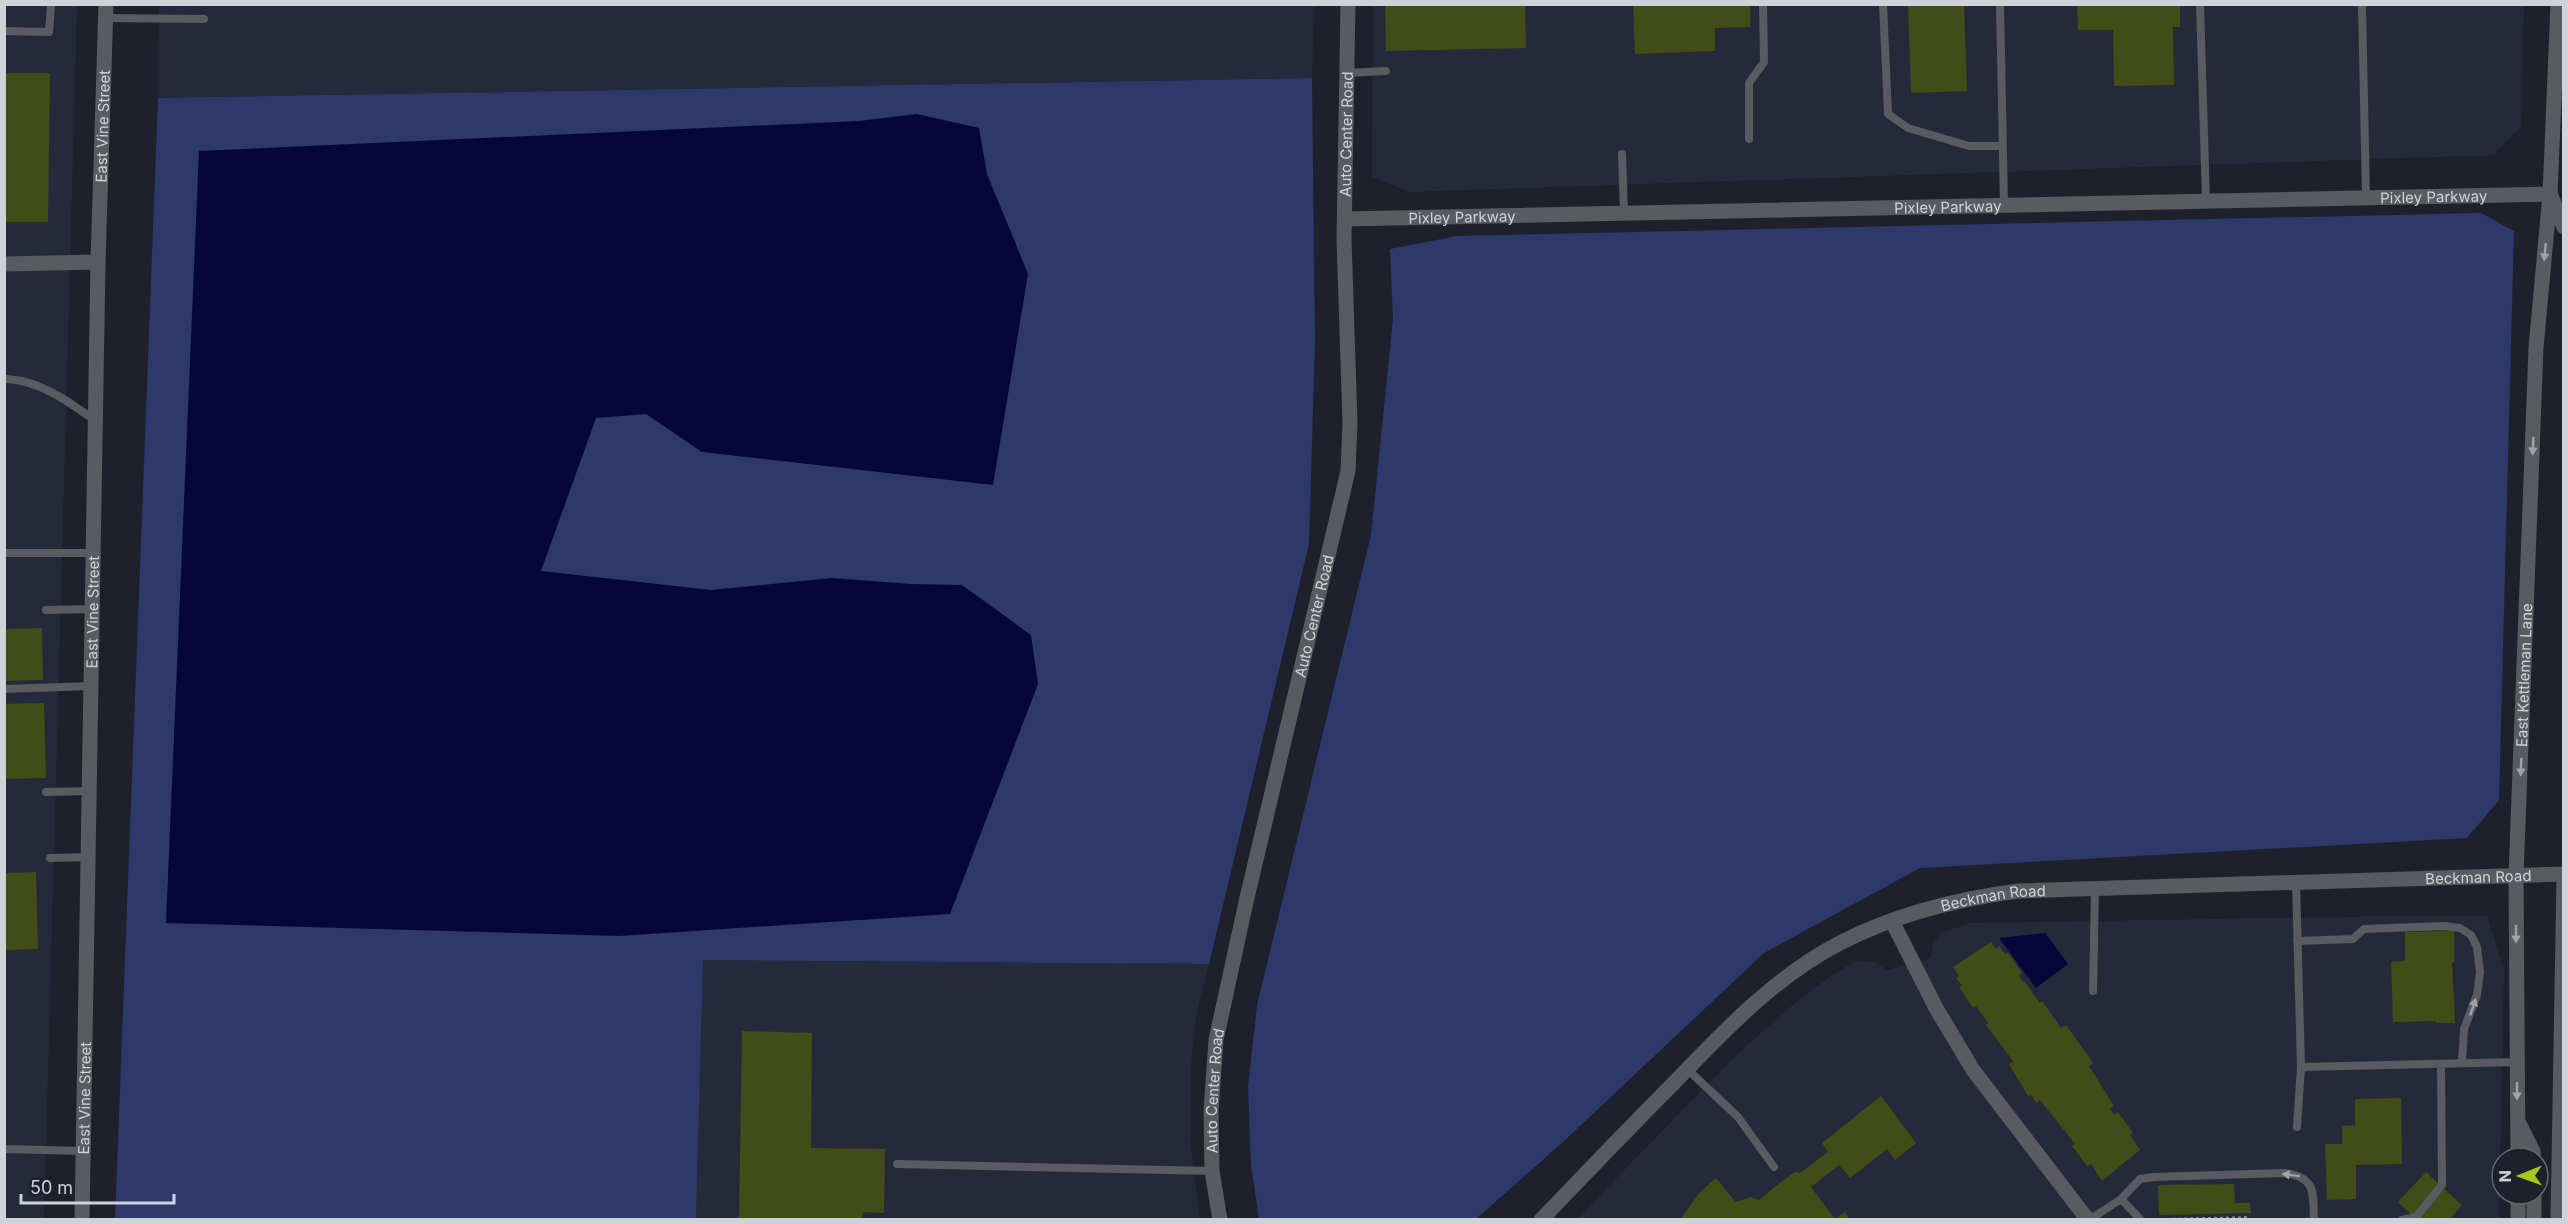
<svg xmlns="http://www.w3.org/2000/svg" width="2568" height="1224" viewBox="0 0 2568 1224" font-family="Inter,sans-serif">
<style>
.built{fill:#252a3a}
.green{fill:#2d396a}
.water{fill:#07063b}
.building{fill:#414c16}
.lines{fill:none;stroke-linecap:round;stroke-linejoin:round}
.path{stroke:#7f8289;stroke-width:4;stroke-dasharray:3 3;stroke-linecap:butt}
.service{stroke:#5a5b61;stroke-width:8}
.minor{stroke:#5a5b61;stroke-width:15}
.tertiary{stroke:#5a5b61;stroke-width:15}
.oneway{fill:#a0a2a8}
.labels{text-anchor:middle;dominant-baseline:central;stroke-width:4.5;stroke-linejoin:round;paint-order:stroke}
.street-label{font-size:15px;fill:#cfd2d8;stroke:#1e212b}
</style>
<rect width="100%" height="100%" fill="#1e212b"/>
<!-- built -->
<path class="built" d="M5,5H77L44,1219L5,1220Z
M159,5H1314L1312,78L158,98Z
M1373,5H2524L2521,126L2494,155L1409,192L1372,177Z
M2403,916H2487L2504,970L2499,1219L1576,1220L1730,1061L1789,1008L1829,977L1856,961L1875,962L1887,970L1931,958L1933,943L1941,933L1970,923Z
M703,960L1209,964L1196,1015L1191,1067L1190,1142L1200,1219L696,1220Z"/>
<!-- green -->
<path class="green" d="M1312,78L1315,343L1309,544L1209,964L703,960L696,1219L115,1220L158,98Z
M2481,213L2514,231L2499,800L2467,838L1920,868L1764,953L1563,1142L1476,1219H1259L1251,1165L1248,1086L1257,1005L1371,535L1393,319L1390,249L1457,236Z"/>
<!-- water -->
<path class="water" d="M917,114L979,128L987,174L1028,274L993,485L702,452L646,414L596,418L541,571L711,590L832,578L911,584L962,585L1031,635L1038,684L950,914L619,936L166,923L199,151L859,121Z
M2045,933L2068,964L2036,988L1999,938Z"/>
<!-- building -->
<path class="building" d="M1385,4H1525L1526,48L1386,51Z
M1633,4H1750V27L1715,28V51L1635,54Z
M1908,4H1964L1967,91L1911,93Z
M2077,4H2180V27H2173L2174,85L2114,86L2113,30H2078Z
M4,73H50L48,222H4Z
M42,628L43,680L4,681V629Z
M44,703L46,778L4,779V704Z
M36,872L38,949L5,950V873Z
M2454,931V962L2452,963L2455,1023H2436V1021L2393,1022L2391,962L2405,961V932Z
M1991,942L1996,949L1999,946L2005,954L2008,953L2022,973L2019,976L2023,982L2024,981L2040,1003L2042,1001L2061,1028L2066,1025L2093,1063L2089,1066L2114,1106L2110,1108L2114,1115L2118,1112L2133,1133L2130,1135L2140,1150L2102,1181L2091,1164L2087,1166L2072,1146L2075,1144L2040,1100L2036,1103L2031,1095L2028,1096L2009,1064L2013,1061L1986,1025L1988,1023L1976,1006L1973,1008L1959,987L1962,985L1956,978L1959,976L1953,967Z
M742,1031L812,1033L811,1148L885,1149L884,1213L863,1212L862,1220H739Z
M1881,1096L1916,1143L1895,1160L1887,1149L1850,1178L1839,1165L1811,1187L1835,1219L1845,1212L1850,1220H1680L1700,1192L1716,1178L1736,1202L1751,1197L1759,1200L1781,1182L1795,1172L1800,1173L1828,1152L1822,1143Z
M2401,1098L2402,1164L2356,1165V1199L2327,1200L2325,1144H2342V1126L2355,1125V1099Z
M2426,1172L2462,1205L2449,1220H2417L2398,1202Z
M2234,1184L2235,1203H2250L2251,1213L2159,1215L2158,1185Z"/>
<g class="lines">
<!-- path -->
<path class="path" d="M2166,1220L2249,1218"/>
<!-- service -->
<path class="service" d="M1883,4L1888,114L1908,128L1969,146H2003
M2000,4L2004,205
M2200,4L2206,201
M2362,4L2366,198
M106,18L204,19
M4,31L49,32L51,4
M1347,73L1386,71
M1749,139V83L1764,62L1763,4
M1622,154L1624,213
M4,379C38,379 71,403 97,422
M4,553H95
M46,610L93,609
M4,689L92,686
M46,792L90,791
M50,858L89,857
M2296,883L2301,1067L2297,1127
M2297,941L2353,939L2364,929L2444,926L2460,928L2471,935L2477,947L2480,972L2477,995L2464,1029L2462,1063
M2093,991L2095,888
M2301,1067L2517,1062
M1687,1069L1738,1117L1774,1167
M4,1149L83,1151
M897,1164L1212,1171
M2121,1199L2141,1220
M2089,1220L2121,1199L2140,1179L2154,1177L2284,1173C2316,1177 2313,1192 2314,1220
M2402,1220L2416,1217L2442,1185L2441,1064"/>
<!-- minor -->
<g class="minor">
<path id="s1" d="M1345,219L2550,194"/>
<path d="M4,264L98,262"/>
<path d="M1892,921L1936,1008L1973,1070L2088,1220"/>
<path id="s2" d="M82,1220L98,262L106,4"/>
<path id="s3" d="M1220,1220L1212,1171L1211,1111L1216,1040L1246,902L1348,471L1350,423L1344,239L1348,4"/>
</g>
<!-- tertiary -->
<g class="tertiary">
<path d="M2551,196L2564,227"/>
<path d="M2519,1123L2533,1151V1158"/>
<path id="s4" d="M2518,1158L2516,876L2536,348L2550,194L2558,4"/>
<path d="M2518,1194V1220"/>
<path d="M2534,1194V1220"/>
<path id="s5" d="M1541,1220C1584,1175 1627,1130 1671,1086C1722,1033 1774,977 1840,943C1894,915 1957,899 2018,891L2564,874"/>
<path d="M2558,1220L2564,877"/>
</g>
</g>
<!-- one-way arrows -->
<defs><path id="oneway-solid" d="M-6-.8H1V-3.2L6.5 0L1 3.2V.8H-6Z" transform="scale(1.5)"/></defs>
<g class="oneway">
<use href="#oneway-solid" transform="translate(2545 252) rotate(95)"/>
<use href="#oneway-solid" transform="translate(2533 446) rotate(92)"/>
<use href="#oneway-solid" transform="translate(2521 767) rotate(92)"/>
<use href="#oneway-solid" transform="translate(2516 934) rotate(90)"/>
<use href="#oneway-solid" transform="translate(2473 1007) rotate(-71)"/>
<use href="#oneway-solid" transform="translate(2517 1091) rotate(90)"/>
<use href="#oneway-solid" transform="translate(2291 1175) rotate(-173)"/>
</g>
<g class="labels">
<!-- street labels -->
<g class="street-label">
<text stroke="none"><textPath href="#s2" startOffset="1094">East Vine Street</textPath></text>
<text stroke="none"><textPath href="#s3" startOffset="1102">Auto Center Road</textPath></text>
<text stroke="none"><textPath href="#s1" startOffset="1089">Pixley Parkway</textPath></text>
<text stroke="none"><textPath href="#s1" startOffset="603">Pixley Parkway</textPath></text>
<text stroke="none"><textPath href="#s1" startOffset="117">Pixley Parkway</textPath></text>
<text stroke="none"><textPath href="#s2" startOffset="608">East Vine Street</textPath></text>
<text stroke="none"><textPath href="#s3" startOffset="616">Auto Center Road</textPath></text>
<text stroke="none"><textPath href="#s4" startOffset="483">East Kettleman Lane</textPath></text>
<text stroke="none"><textPath href="#s5" startOffset="1056">Beckman Road</textPath></text>
<text stroke="none"><textPath href="#s5" startOffset="570">Beckman Road</textPath></text>
<text stroke="none"><textPath href="#s3" startOffset="130">Auto Center Road</textPath></text>
<text stroke="none"><textPath href="#s2" startOffset="122">East Vine Street</textPath></text>
</g>
</g>
<!-- border -->
<rect width="2568" height="1224" fill="none" stroke="#cfd2d8" stroke-width="12"/>
<!-- north arrow -->
<g transform="translate(2520 1176) rotate(269)"><circle r="28" fill="#1e212b" stroke="#656870" stroke-width="1.5"/>
<path d="M0-4.5L10 22L0 15L-10 22Z" fill="#a9c71a"/>
<text y="-9" font-size="16" font-weight="bold" text-anchor="middle" fill="#cfd2d8">N</text>
</g>
<!-- scale -->
<path d="M21 1194v9h153v-9" fill="none" stroke="#cfd2d8" stroke-width="3"/>
<text x="30" y="1194" font-size="18" fill="#cfd2d8" stroke="#1e212b" stroke-width="4.5" paint-order="stroke">50 m</text>
</svg>
